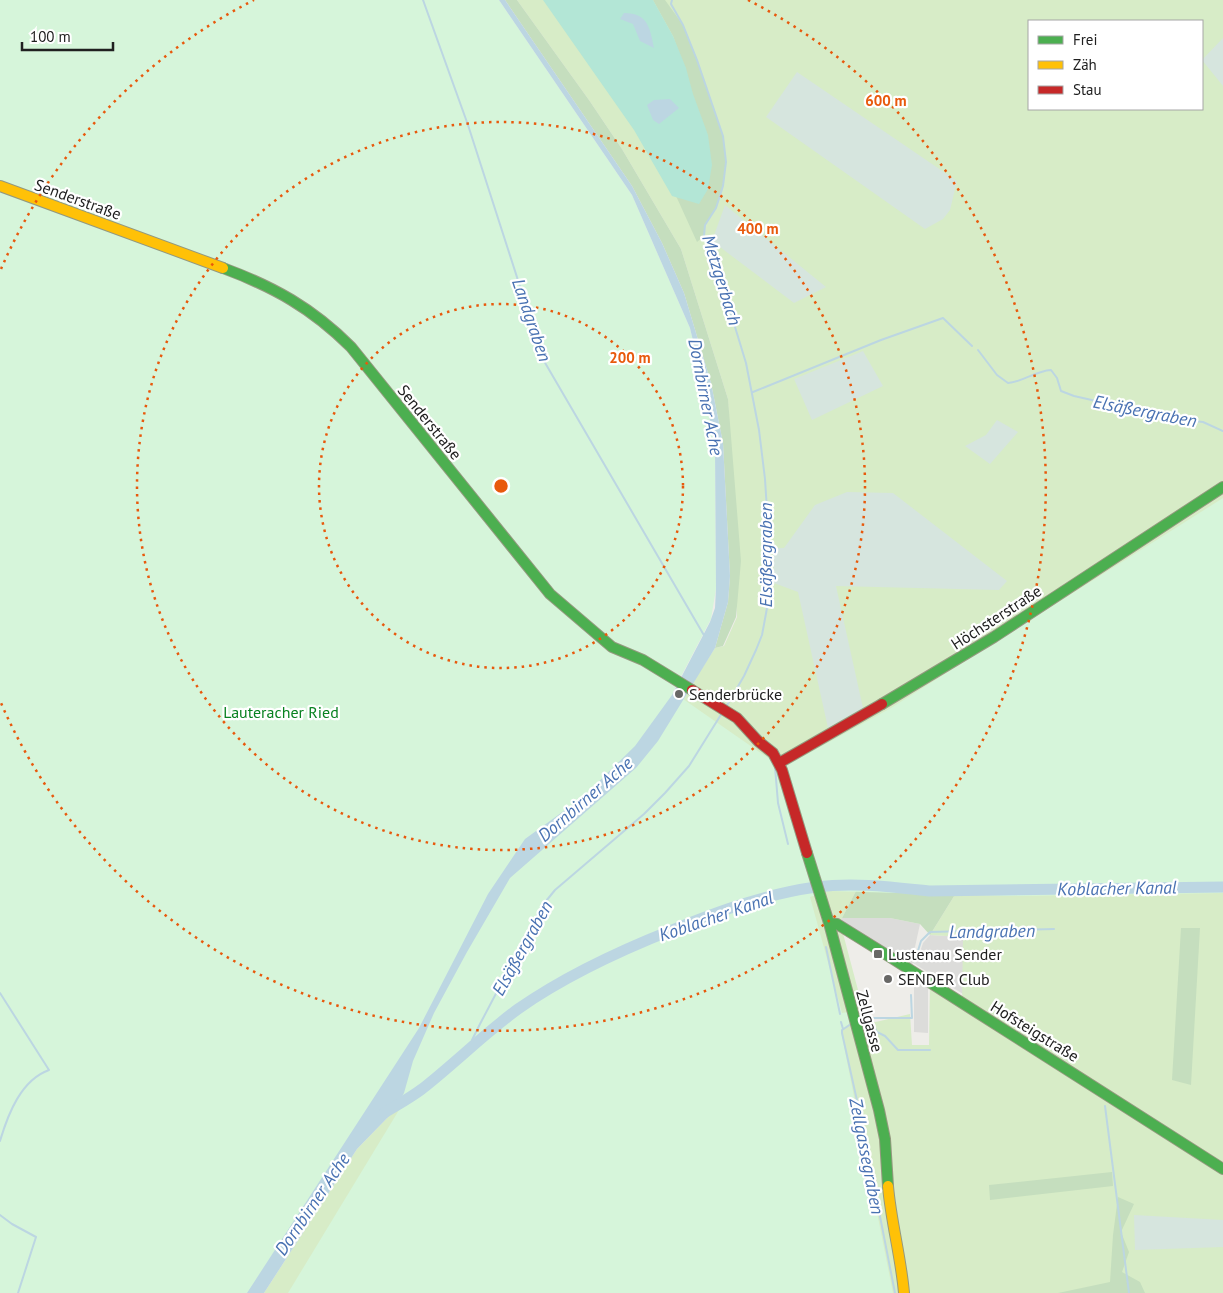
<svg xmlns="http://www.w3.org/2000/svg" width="1223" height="1293" viewBox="0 0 1223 1293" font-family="'PT Sans',sans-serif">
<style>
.religious{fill:#dcdcda}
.grass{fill:#d7ecc7;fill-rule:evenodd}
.forest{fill:#c5debe}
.wetland{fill:#d6e5de}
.park{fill:#d6f5da}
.pitch{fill:#b3e6d6}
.water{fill:#bcd6e2}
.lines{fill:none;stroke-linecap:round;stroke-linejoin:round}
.stream{stroke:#bcd6e2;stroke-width:2}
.river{stroke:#bcd6e2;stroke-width:11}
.fast-casing{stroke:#94997f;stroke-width:12}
.slow-casing{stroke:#94997f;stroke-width:12}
.jam-casing{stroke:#94997f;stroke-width:12}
.fast{stroke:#4caf50;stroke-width:10}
.slow{stroke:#ffc107;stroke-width:10}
.jam{stroke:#c62828;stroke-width:10}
.ring{fill:none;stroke:#e8590c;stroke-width:2.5;stroke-dasharray:2.5 5}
.poi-dot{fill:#686866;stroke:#fff;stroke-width:2}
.labels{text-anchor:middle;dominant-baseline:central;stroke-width:4.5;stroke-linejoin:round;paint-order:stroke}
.street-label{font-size:16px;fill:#202020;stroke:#fff}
.poi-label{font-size:16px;fill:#202020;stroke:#fff;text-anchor:start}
.park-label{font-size:16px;fill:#098221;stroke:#fff}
.water-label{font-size:18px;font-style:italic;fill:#4972b2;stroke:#fff}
.centre{fill:#e8590c;stroke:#fff;stroke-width:2.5}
.ring-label{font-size:15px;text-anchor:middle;font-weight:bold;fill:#e8590c;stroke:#fff;stroke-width:4.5;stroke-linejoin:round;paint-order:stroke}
</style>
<rect width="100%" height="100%" fill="#eeede9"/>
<!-- religious -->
<path class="religious" d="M842,918H890L920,924L913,956L918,958L923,943L930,935L963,937V994L913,963L910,967L840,922Z
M914,980L928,987V1033L914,1032Z"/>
<!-- grass -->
<path class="grass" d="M517,0H1223V485L1087,573L782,764L1123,557L1223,493V883L857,889L840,922L867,1024L910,1014L912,1045H929L930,986L962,1006L963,937L930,935L956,893L1223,891V1293H264L357,1149L393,1112L404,1093L681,701L715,648L724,646L737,617L728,399L681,249L622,149L589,100ZM1029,21H1202V109H1029Z"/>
<!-- forest -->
<path class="forest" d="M505,0H517L589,100L622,149L681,249L728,399L741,561L736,617L723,646L715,648L728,602L730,576L723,443L711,383L684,293L662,243L632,186Z
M653,0H665L683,25L697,60L723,136L726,162L723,186L716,208L705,225L704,236L697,242L666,174L689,81L673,36Z
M857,889L956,893L930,935L920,924L890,918H842Z
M1181,928H1200L1191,1085L1172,1080Z
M1112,1172L1113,1186L990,1200L989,1185Z
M1118,1197L1134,1204L1121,1232L1129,1252L1122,1272L1140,1282L1145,1293H1058L1110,1282L1113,1235Z"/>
<!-- wetland -->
<path class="wetland" d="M1223,38V86L1202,60Z
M797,72L957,181L950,210L943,219L925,229L766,117Z
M725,205L826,287L794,303L712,241Z
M863,351L883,386L812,420L794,379Z
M997,420L1018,432L990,464L965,446L986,435Z
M847,492L893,493L1007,581L999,590L836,586L863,708L828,728L798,592L774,583L773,548H784L815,505Z
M1134,1215L1223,1220V1247L1135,1250Z"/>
<!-- park -->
<path class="park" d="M0,0H499L632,195L690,328L704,387L715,448L716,589L711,619L673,692L771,760L791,763L891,708L1223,498V893L1008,896L828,891L810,897L842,1013L848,1012L851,1022L841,1031L893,1293H288L399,1110L390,1101L252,1293H0Z"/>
<!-- pitch -->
<path class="pitch" d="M543,0H653L673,36L686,68L693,94L708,135L712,165L708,189L699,204L672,196L634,130Z"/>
<!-- water -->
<path class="water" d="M499,0H505L632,186L662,243L684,293L711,383L723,443L730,576L728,602L715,648L658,741L636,768L510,878L467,952L434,1013L413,1061L404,1093L393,1112L357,1149L264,1293H247L419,1028L488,894L525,839L583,797L635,746L672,695L710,622L715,608L716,589L715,448L704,387L690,328L632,195Z
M624,13C648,13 650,28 654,48L640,41L633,24L620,19Z
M670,99L679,108L659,124L653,120L647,105L654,100Z"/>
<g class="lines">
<!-- stream -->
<path class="stream" d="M423,0L468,125L544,361L705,637
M672,0L671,4L683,25L697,60L723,136L726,162L723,186L716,208L705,225L704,236L721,281L746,363L759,430L765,479L768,526L767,608L762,635L756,650L744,676L726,707
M978,350L997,375L1008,383C1023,382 1035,371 1051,370L1057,378L1061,391L1074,396L1176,419L1203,422L1223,431
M753,392L881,340L943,318L972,346
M775,767L778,803L788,844
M826,947L840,1014
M916,957L921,941L930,932L1054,929
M0,993L49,1070C21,1080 8,1114 0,1141
M863,1018L873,1025L877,1032L885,1036L898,1050H930
M864,1018H912L911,995
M841,1022L843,1029
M851,1024L842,1030V1033L860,1114L895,1293
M473,1046L472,1040L480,1024L542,906L555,890L644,814L665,793L689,766L722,713
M1105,1106L1129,1293
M0,1215L12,1224L36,1237L18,1293"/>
<!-- river -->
<path class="river" d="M384,1113C397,1105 410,1098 422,1089C455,1063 484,1034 518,1009C565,976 619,951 672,930C719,911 766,894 816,887C854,882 892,887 929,891L1223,887"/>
<!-- fast casing -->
<g class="fast-casing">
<path id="fast" d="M223,268C274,287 312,308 351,347L550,594L612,647L643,660L692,690
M882,704L994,637L1223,487
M807,853L829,923L879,1110L885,1139L888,1186
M829,923L837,924L890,957L1223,1169"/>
</g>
<!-- slow casing -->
<g class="slow-casing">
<path id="slow" d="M0,186L223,268
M888,1186C891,1222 901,1257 904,1293"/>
</g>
<!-- jam casing -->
<g class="jam-casing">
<path id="jam" d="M692,690L737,718L758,741L773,753L782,770L807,853
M779,763L882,704"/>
</g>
<!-- fast -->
<use href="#fast" class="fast"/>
<!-- slow -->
<use href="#slow" class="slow"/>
<!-- jam -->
<use href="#jam" class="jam"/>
</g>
<!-- distance rings -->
<g class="ring">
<circle cx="501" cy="486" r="182"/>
<circle cx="501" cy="486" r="364"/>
<path d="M1 269A545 545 0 0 1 254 0M748 0A545 545 0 1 1 1 703"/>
</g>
<!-- markers -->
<g class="poi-dot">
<circle cx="679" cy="694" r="5"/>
<rect x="873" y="949" width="10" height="10" rx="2.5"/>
<circle cx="888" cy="979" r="5"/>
</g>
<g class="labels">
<!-- street labels -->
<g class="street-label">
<text transform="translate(78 199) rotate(20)">Senderstraße</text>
<text transform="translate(430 422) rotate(51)">Senderstraße</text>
<text transform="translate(996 617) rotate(-33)">Höchsterstraße</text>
<text transform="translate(870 1021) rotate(75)">Zellgasse</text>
<text transform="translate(1035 1031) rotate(32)">Hofsteigstraße</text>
</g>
<!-- poi labels -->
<g class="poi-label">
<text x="689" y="694">Senderbrücke</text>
<text x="888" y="954">Lustenau Sender</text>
<text x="898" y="979">SENDER Club</text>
</g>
<!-- park labels -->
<g class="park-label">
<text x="281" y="712">Lauteracher Ried</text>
</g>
<!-- water labels -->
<g class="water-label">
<text transform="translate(722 280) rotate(73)">Metzgerbach</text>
<text transform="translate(532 320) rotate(71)">Landgraben</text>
<text transform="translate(706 397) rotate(79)">Dornbirner Ache</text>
<text transform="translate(1145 411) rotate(11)">Elsäßergraben</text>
<text transform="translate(765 555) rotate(-90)">Elsäßergraben</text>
<text transform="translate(585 799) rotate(-41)">Dornbirner Ache</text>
<text transform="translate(1117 888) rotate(-1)">Koblacher Kanal</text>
<text transform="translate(716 916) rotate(-19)">Koblacher Kanal</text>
<text transform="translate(992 931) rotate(-1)">Landgraben</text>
<text transform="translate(522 948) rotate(-61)">Elsäßergraben</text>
<text transform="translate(867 1156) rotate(79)">Zellgassegraben</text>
<text transform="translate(312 1204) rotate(-56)">Dornbirner Ache</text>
</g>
</g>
<circle cx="501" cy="486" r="8" class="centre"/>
<g class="ring-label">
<text x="886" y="106">600 m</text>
<text x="758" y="234">400 m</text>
<text x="630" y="363">200 m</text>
</g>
<!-- legend -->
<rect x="1028" y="20" width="175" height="90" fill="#ffffff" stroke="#a6a6a6"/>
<rect x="1038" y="36" width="25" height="8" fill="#4caf50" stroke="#a6a6a6"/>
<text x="1073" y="45" font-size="15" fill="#202020">Frei</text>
<rect x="1038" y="61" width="25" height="8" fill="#ffc107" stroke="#a6a6a6"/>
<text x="1073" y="70" font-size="15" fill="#202020">Zäh</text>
<rect x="1038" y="86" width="25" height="8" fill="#c62828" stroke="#a6a6a6"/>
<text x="1073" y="95" font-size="15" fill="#202020">Stau</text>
<!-- scale -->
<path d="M22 42v8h91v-8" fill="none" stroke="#202020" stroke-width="2.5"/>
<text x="30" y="42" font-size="15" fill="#202020" stroke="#ffffff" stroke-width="4" paint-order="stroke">100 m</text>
</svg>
